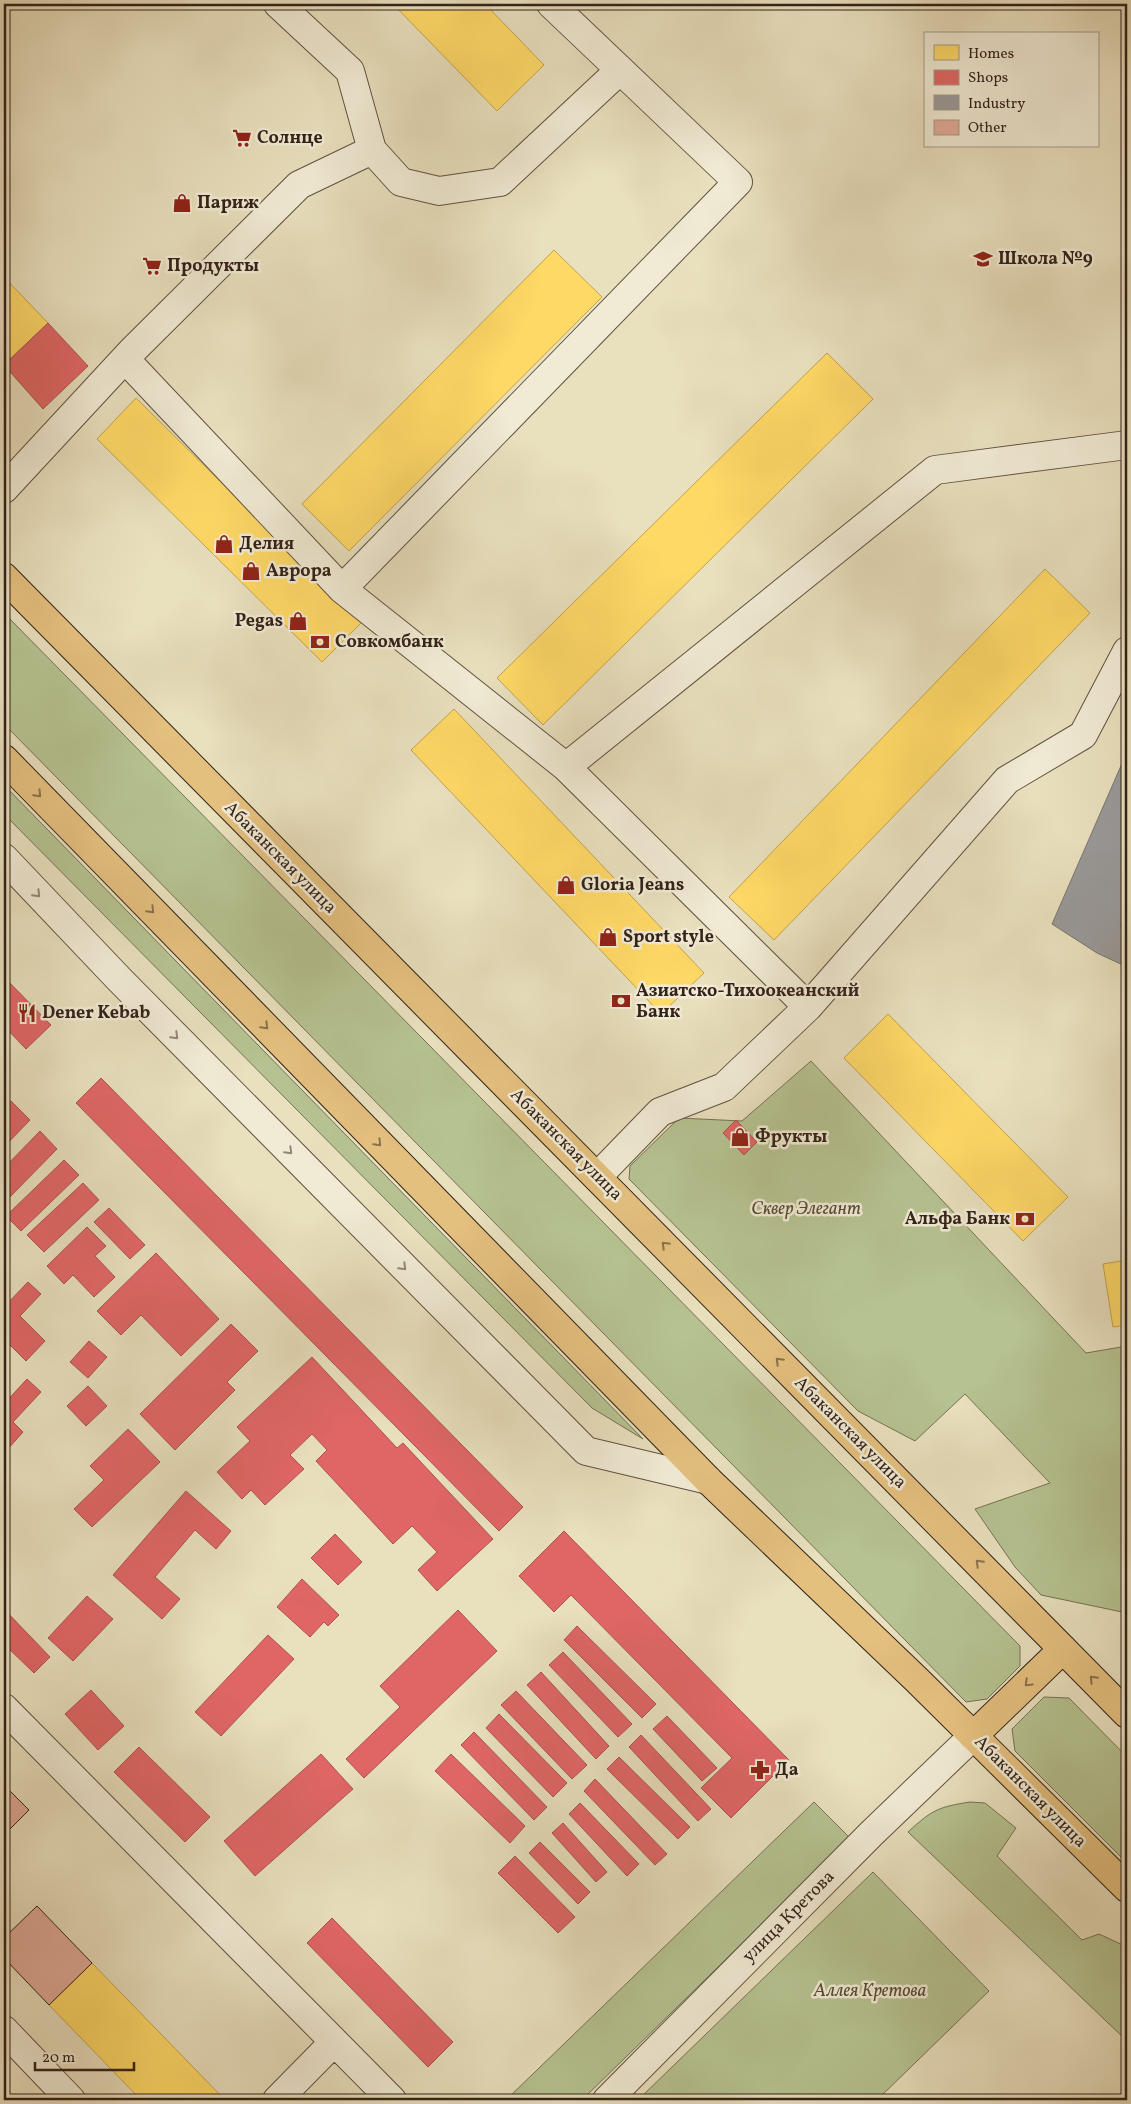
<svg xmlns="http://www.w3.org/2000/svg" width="1131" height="2104" viewBox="0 0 1131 2104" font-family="Vollkorn,serif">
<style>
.green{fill:#b6c291;stroke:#747255}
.homes{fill:#ffd966;stroke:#c2a24f}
.shops{fill:#e06666;stroke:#ac524f}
.industry{fill:#999;stroke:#7a7573}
.building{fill:#e1ab99;stroke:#332219}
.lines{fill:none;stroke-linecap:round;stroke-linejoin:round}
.minor-casing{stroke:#605242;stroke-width:30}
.major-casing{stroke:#332219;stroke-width:30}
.minor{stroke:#f1ebd5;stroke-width:28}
.major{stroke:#e4c07f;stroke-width:28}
.oneway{stroke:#8c714c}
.oneway2{stroke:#928677}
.labels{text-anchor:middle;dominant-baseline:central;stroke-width:5;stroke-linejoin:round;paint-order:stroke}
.poi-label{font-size:18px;font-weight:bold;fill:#332219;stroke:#f1ebd5;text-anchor:start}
.street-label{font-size:18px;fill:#332219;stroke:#f1ebd5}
.park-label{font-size:18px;font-style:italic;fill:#544a37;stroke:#f1ebd5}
</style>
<rect width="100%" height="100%" fill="#e9e0be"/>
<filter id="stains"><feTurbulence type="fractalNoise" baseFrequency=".004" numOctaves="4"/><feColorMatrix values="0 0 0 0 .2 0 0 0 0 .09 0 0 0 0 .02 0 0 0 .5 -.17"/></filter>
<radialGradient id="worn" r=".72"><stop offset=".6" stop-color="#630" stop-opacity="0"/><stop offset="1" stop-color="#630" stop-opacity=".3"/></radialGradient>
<!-- green -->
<path class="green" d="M4,613L1020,1646V1666L987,1699L966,1702L4,724Z
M4,785L643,1439L592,1408L4,814Z
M811,1061L1086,1353L1127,1346V1613L1041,1595L1015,1567L975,1509L1050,1483L965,1394L915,1441L858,1411L629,1179L630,1166L679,1118L742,1121Z
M1044,1697L1069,1698L1127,1757V1863L1015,1751L1012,1729Z
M814,1802L850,1838L582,2100H506Z
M970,1802L985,1803L1016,1828L997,1856L1082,1940L1099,1934L1127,1947V2041L908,1832C932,1810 938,1807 970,1802Z
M873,1872L989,1991L877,2100H638Z"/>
<!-- homes -->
<path class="homes" d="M393,4H485L544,65L497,111Z
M554,250L602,297L349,551L302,504Z
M4,277L48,323L4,365Z
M827,353L873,399L543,725L497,678Z
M136,398L362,622L322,662L97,439Z
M1045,569L1090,613L774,940L729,897Z
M454,709L704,973L661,1014L411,750Z
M888,1014L1068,1197L1023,1241L844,1058Z
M1127,1260V1325L1113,1327L1103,1264Z
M92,1963L225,2100H141L49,2005Z"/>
<!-- shops -->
<path class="shops" d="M48,323L88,366L43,409L4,365Z
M4,977L51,1025L26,1049L4,1026Z
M101,1078L523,1507L499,1531L76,1103Z
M11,1101L30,1120L4,1147V1108Z
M736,1120L757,1142L744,1155L723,1133Z
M40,1131L57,1149L4,1203V1168Z
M64,1160L79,1175L21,1231L6,1216Z
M83,1183L99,1200L44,1252L27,1235Z
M109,1208L145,1245L130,1259L94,1222Z
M87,1227L106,1246L95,1256L115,1277L94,1297L73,1275L64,1284L47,1266Z
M156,1253L219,1319L181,1356L141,1315L121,1335L97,1311Z
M28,1282L41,1294L20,1316L45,1341L26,1361L4,1339V1307Z
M231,1324L258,1351L227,1382L235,1390L175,1450L140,1414Z
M89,1341L107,1357L88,1378L70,1362Z
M312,1357L397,1448L403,1443L493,1539L437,1591L418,1570L437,1552L412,1526L393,1544L316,1461L327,1450L312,1434L290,1455L304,1469L265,1505L251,1490L242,1499L217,1472L250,1441L237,1427Z
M27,1379L41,1392L13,1422L23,1432L7,1450L4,1447V1404Z
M88,1386L107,1406L86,1426L67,1406Z
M128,1429L160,1462L92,1527L74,1509L104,1480L90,1466Z
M186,1491L231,1531L216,1549L195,1530L155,1577L180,1599L162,1619L113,1575Z
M564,1531L789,1760L731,1818L701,1788L732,1758L571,1595L554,1612L519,1576Z
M335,1534L362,1562L338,1585L311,1558Z
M302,1579L339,1615L328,1626L324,1622L310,1637L277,1607Z
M87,1596L113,1619L73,1661L48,1638Z
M4,1609L50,1657L34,1673L4,1644Z
M458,1610L497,1651L364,1778L346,1759L400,1707L380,1686Z
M577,1626L656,1704L642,1718L564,1640Z
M268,1635L294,1659L221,1736L195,1712Z
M563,1652L632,1724L618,1737L549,1665Z
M541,1672L609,1746L596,1759L527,1685Z
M91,1690L124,1726L98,1750L65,1714Z
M516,1691L587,1765L572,1779L501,1705Z
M499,1714L567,1783L553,1797L486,1728Z
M667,1716L717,1768L702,1781L653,1729Z
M474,1732L547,1807L534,1820L461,1745Z
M641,1735L711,1809L698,1821L629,1747Z
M139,1747L210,1817L185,1842L114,1772Z
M321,1754L353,1789L255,1876L224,1841Z
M451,1754L525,1826L510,1843L435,1771Z
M619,1757L690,1827L678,1839L607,1769Z
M595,1779L667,1854L655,1865L584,1791Z
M580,1803L639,1864L627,1876L569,1814Z
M563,1823L607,1872L596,1882L552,1833Z
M540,1842L590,1892L578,1904L529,1853Z
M515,1856L575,1917L558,1933L498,1873Z
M332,1918L453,2042L428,2067L307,1943Z"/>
<!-- industry -->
<path class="industry" d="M1127,752V910L1120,926L1127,929V967L1097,953L1052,924Z"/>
<!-- building -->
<path class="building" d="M4,1785L29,1810L4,1835Z
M37,1906L92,1963L49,2005L4,1958V1938Z"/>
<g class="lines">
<!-- minor casing -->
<g class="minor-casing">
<path id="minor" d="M278,4L350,71L372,150L401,182L439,191L500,182L620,70
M125,359L342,589L566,767L808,1007
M4,489L131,352L299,185L372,150
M342,589L738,182L551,4
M566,767L935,470L1127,445
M4,858L119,979L586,1451L708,1480
M597,1177L660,1112L724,1087L808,1007L1007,780L1083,735L1127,651
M4,1708L392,2100
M4,2030L71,2100
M277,2100L334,2042
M607,2100L871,1834L973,1736"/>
</g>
<!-- major casing -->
<g class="major-casing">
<path id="major" d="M4,577L1127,1714
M4,759L708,1480L917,1680L1127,1888
M973,1736L1063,1649"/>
</g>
<!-- minor -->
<use href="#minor" class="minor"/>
<!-- major -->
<use href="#major" class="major"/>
</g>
<!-- one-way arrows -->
<defs><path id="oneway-chevron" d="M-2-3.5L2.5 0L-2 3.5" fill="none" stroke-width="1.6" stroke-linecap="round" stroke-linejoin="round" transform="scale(1.25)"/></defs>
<g class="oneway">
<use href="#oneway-chevron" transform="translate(38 794) rotate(46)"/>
<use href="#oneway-chevron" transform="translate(151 910) rotate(46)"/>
<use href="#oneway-chevron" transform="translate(265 1026) rotate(46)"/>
<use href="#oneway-chevron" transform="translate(378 1143) rotate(46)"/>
<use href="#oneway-chevron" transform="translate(665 1245) rotate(-135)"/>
<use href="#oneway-chevron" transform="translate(779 1361) rotate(-135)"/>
<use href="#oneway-chevron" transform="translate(979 1563) rotate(-135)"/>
<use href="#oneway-chevron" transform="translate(1093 1679) rotate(-134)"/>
<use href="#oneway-chevron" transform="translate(1028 1683) rotate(136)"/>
</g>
<g class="oneway2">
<use href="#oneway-chevron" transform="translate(37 894) rotate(46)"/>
<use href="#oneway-chevron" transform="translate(175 1036) rotate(45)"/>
<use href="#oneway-chevron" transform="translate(289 1151) rotate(45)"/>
<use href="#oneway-chevron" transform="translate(403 1267) rotate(45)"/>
</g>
<!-- icons -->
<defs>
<g id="supermarket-bare" transform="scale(1.5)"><path d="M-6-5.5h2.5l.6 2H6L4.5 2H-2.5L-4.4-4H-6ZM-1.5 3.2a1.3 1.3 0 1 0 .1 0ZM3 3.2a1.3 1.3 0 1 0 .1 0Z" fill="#8f2418" stroke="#f1ebd5" stroke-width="2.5" paint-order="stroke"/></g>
<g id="shop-bare" transform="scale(1.5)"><path d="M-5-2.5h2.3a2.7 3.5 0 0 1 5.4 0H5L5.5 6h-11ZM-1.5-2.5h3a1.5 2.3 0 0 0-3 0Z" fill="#8f2418" stroke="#f1ebd5" stroke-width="2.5" paint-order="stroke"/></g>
<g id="school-bare" transform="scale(1.5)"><path d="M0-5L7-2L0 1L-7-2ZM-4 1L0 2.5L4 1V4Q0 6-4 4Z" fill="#8f2418" stroke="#f1ebd5" stroke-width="2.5" paint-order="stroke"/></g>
<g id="bank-bare" transform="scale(1.5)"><path d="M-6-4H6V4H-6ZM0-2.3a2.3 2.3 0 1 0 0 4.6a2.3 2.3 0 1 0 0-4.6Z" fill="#8f2418" stroke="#f1ebd5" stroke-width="2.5" paint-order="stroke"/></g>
<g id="restaurant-bare" transform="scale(1.5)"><path d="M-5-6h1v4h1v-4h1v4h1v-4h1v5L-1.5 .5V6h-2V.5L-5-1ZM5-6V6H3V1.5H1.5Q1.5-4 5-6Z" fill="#8f2418" stroke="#f1ebd5" stroke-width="2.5" paint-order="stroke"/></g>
<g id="pharmacy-bare" transform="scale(1.5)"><path d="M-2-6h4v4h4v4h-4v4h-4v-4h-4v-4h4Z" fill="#8f2418" stroke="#f1ebd5" stroke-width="2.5" paint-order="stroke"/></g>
</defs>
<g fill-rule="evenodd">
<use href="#supermarket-bare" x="242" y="138"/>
<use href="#shop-bare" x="182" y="203"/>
<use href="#school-bare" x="983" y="259"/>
<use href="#supermarket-bare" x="152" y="266"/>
<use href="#shop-bare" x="224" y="544"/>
<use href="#shop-bare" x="251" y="571"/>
<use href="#shop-bare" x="298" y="621"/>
<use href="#bank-bare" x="320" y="642"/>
<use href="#shop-bare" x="566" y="885"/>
<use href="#shop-bare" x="608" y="937"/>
<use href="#bank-bare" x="621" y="1001"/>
<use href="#restaurant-bare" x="27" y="1013"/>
<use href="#shop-bare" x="740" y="1137"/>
<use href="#bank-bare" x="1025" y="1219"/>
<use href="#pharmacy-bare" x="760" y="1770"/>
</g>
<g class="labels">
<!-- poi labels -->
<g class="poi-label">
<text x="257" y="138">Солнце</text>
<text x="197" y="203">Париж</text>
<text x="998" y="259">Школа №9</text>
<text x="167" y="266">Продукты</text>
<text x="239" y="544">Делия</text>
<text x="266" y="571">Аврора</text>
<text x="283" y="621" text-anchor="end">Pegas</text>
<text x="335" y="642">Совкомбанк</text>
<text x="581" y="885">Gloria Jeans</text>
<text x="623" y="937">Sport style</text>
<text x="636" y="991">Азиатско-Тихоокеанский<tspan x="636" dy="21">Банк</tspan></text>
<text x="42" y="1013">Dener Kebab</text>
<text x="755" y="1137">Фрукты</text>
<text x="1010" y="1219" text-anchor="end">Альфа Банк</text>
<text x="775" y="1770">Да</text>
</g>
<!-- street labels -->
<g class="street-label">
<text transform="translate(280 858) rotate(45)">Абаканская улица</text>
<text transform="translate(566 1145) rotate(45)">Абаканская улица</text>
<text transform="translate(850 1433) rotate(45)">Абаканская улица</text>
<text transform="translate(1030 1792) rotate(45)">Абаканская улица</text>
<text transform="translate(789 1917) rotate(-45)">улица Кретова</text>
</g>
<!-- park labels -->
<g class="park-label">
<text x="806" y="1209">Сквер Элегант</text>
<text x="870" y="1991">Аллея Кретова</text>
</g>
</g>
<!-- margin -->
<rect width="1131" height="2104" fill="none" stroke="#e9e0be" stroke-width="20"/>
<rect x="5" y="5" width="1121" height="2094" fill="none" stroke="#332219" stroke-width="2.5"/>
<rect x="10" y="10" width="1111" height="2084" fill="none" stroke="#332219"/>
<!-- legend -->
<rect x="924" y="32" width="175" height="115" fill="#f1ebd5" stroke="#a59b8a"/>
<rect x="934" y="45" width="25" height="15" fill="#ffd966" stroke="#a59b8a"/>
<text x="968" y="58" font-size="15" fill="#332219">Homes</text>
<rect x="934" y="70" width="25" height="15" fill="#e06666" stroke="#a59b8a"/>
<text x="968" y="82" font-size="15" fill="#332219">Shops</text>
<rect x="934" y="95" width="25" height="15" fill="#999999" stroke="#a59b8a"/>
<text x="968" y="108" font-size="15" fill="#332219">Industry</text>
<rect x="934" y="120" width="25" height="15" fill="#e1ab99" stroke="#a59b8a"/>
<text x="968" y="132" font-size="15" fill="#332219">Other</text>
<!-- scale -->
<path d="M35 2062v8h99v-8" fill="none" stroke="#332219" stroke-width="2.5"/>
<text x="42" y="2062" font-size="15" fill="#332219" stroke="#f1ebd5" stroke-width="4" paint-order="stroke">20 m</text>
<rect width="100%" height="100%" filter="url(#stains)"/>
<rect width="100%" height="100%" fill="url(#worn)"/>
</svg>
